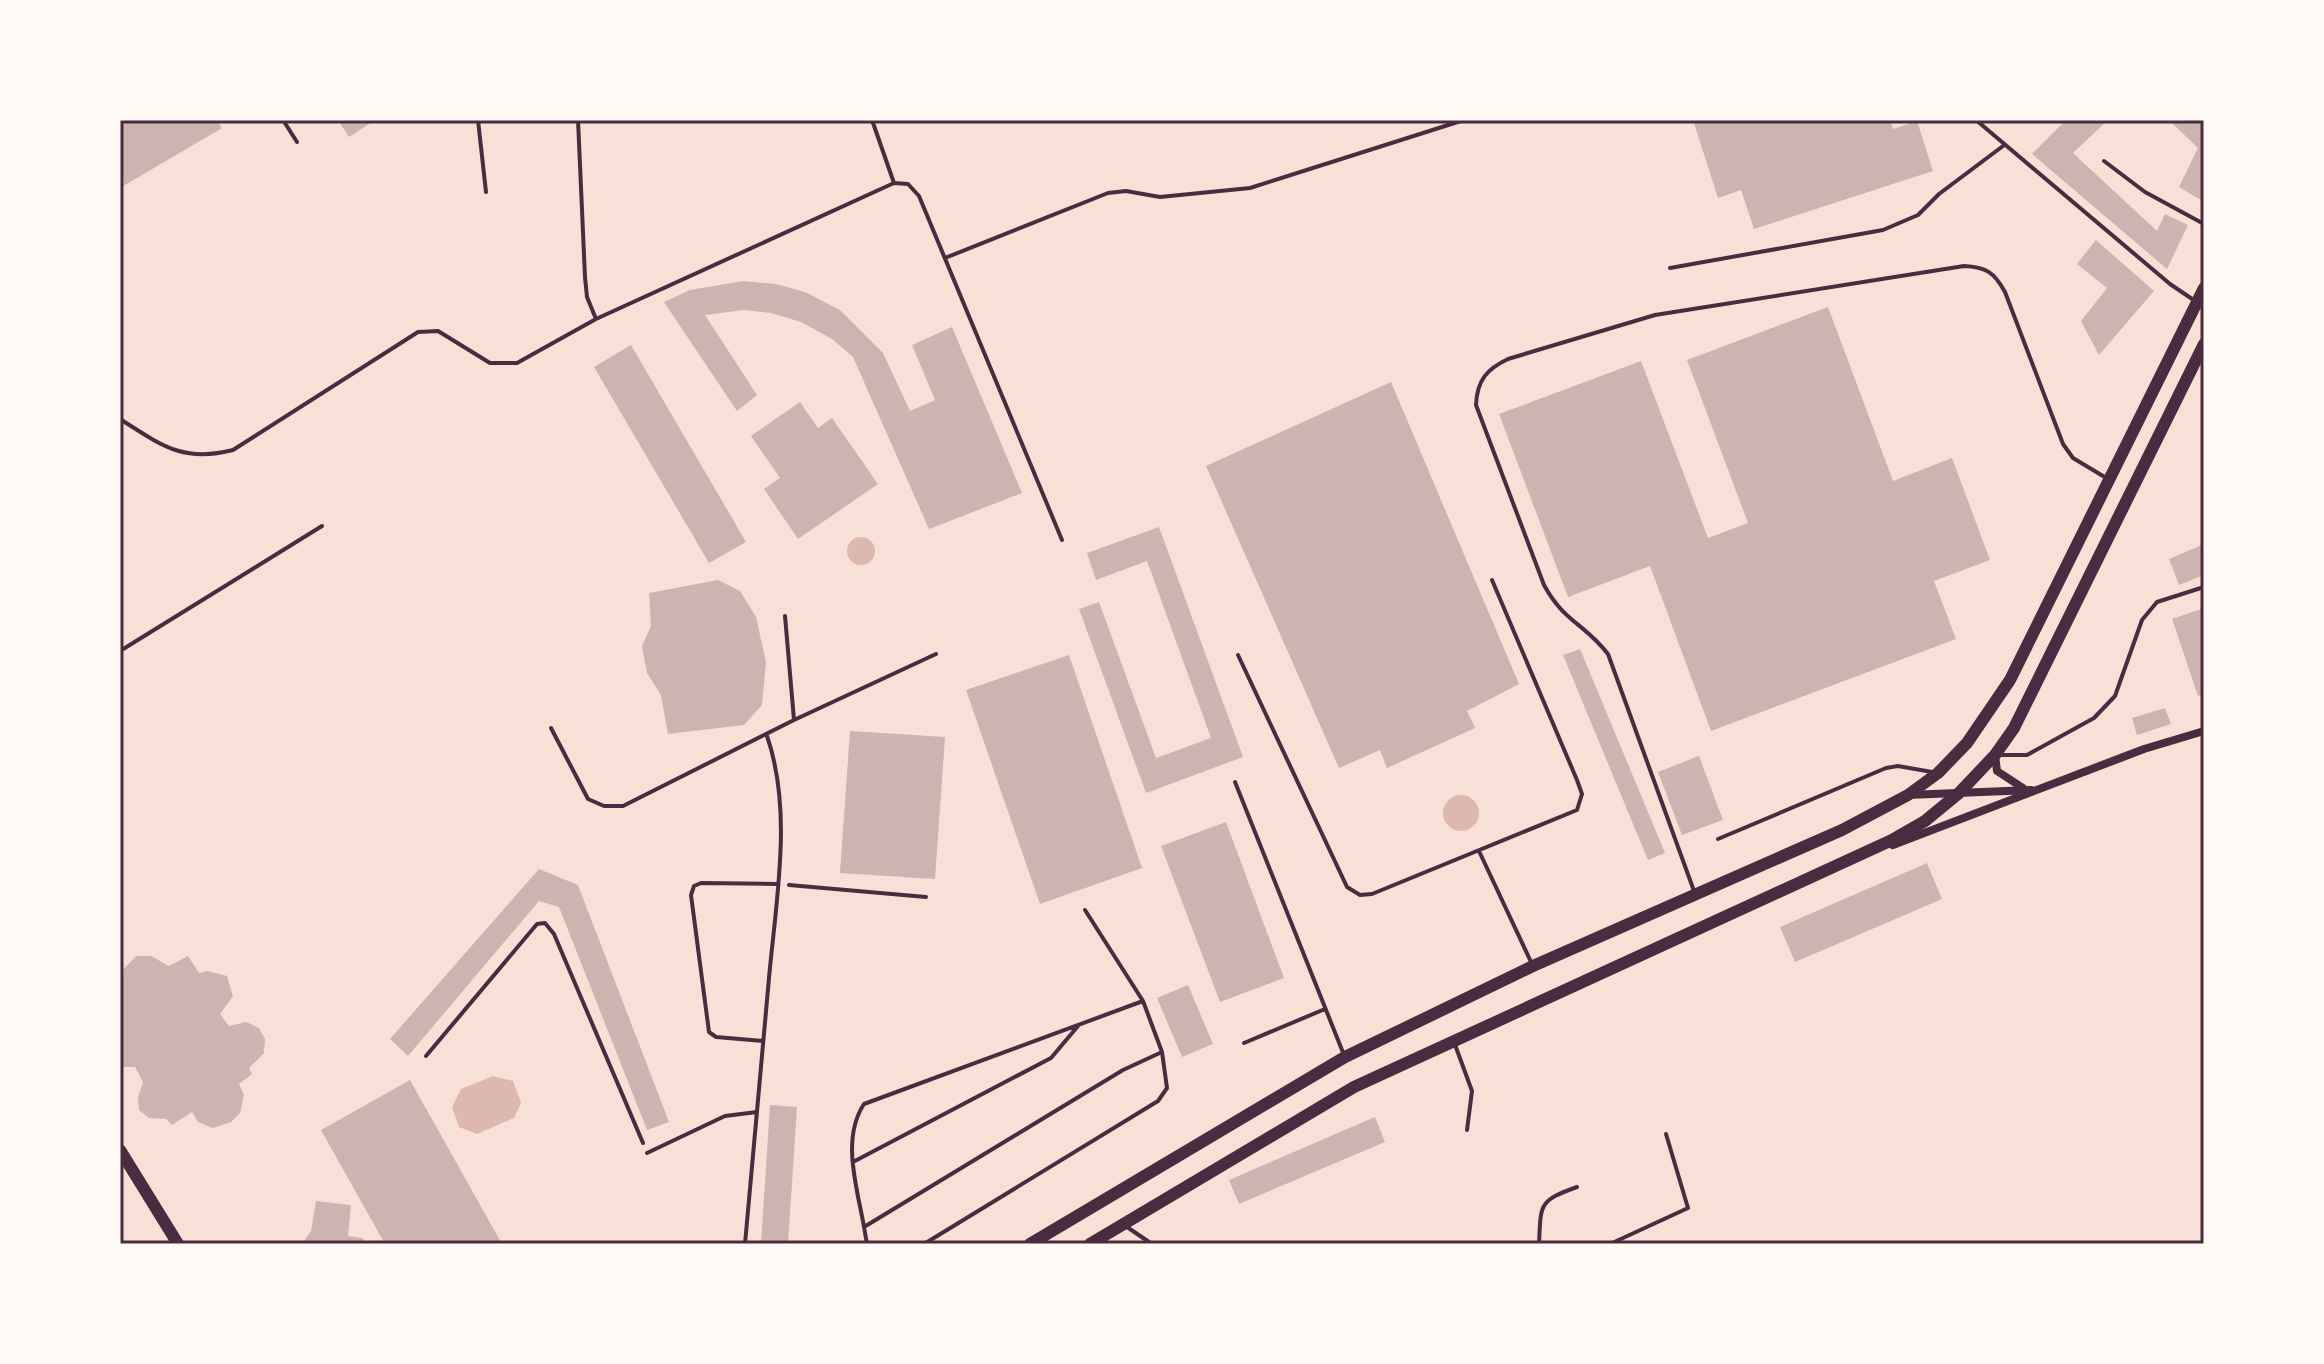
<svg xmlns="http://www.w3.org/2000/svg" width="2324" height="1364" viewBox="0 0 2324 1364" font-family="Karla,sans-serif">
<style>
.water{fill:#dcb8b0}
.building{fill:#ccb4b1}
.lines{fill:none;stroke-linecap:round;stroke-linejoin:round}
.path{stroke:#4a2c40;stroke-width:4}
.service{stroke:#4a2c40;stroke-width:4}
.minor{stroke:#4a2c40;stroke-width:8}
.secondary{stroke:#4a2c40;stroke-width:12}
.neatline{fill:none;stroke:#4a2c40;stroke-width:3}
</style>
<rect width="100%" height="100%" fill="#f7e1d7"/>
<!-- water -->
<path class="water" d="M847 551a14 14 0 1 1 28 0a14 14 0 1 1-28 0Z
M1443 813a18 18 0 1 1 36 0a18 18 0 1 1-36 0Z
M493,1076L513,1081L521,1103L514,1118L477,1134L459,1127L452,1107L461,1089Z"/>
<!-- building -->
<path class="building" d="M120,120H217L222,128L120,188Z
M338,120H375L349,137Z
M1693,120H1890L1893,129L1917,121L1933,171L1754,229L1741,190L1718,198Z
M2066,120H2108L2073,153L2157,231L2165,214L2188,225L2167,269L2032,154Z
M2169,120L2204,122V202L2179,187L2198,148Z
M2096,240L2154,291L2099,355L2081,321L2107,288L2077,264Z
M743,281L776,284L805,292L840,310L883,353L910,411L935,400L912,345L952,327L1022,493L929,529L853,357L832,339L801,322L771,313L744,310L705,315L757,395L737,411L664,302L690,290Z
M1828,307L1893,481L1952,458L1990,560L1934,581L1956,639L1711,731L1650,566L1568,597L1499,414L1641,361L1708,538L1748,523L1687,360Z
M631,345L746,542L709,563L594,367Z
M1391,382L1519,684L1467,711L1475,728L1387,768L1380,750L1339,768L1206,466Z
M800,402L818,428L832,418L878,484L798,539L764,489L780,478L751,436Z
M1159,527L1243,757L1146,793L1079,609L1099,602L1156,758L1211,738L1147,561L1096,580L1087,553Z
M2204,544V575L2179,585L2169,559Z
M718,580L740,591L756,617L766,662L762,705L744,725L668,734L661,695L647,673L642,646L651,626L649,593Z
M2204,608V693L2198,696L2172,619Z
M1580,649L1665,853L1648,860L1563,655Z
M1069,655L1142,868L1040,904L966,690Z
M2165,708L2171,724L2137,735L2132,718Z
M850,731L945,737L935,879L840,873Z
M1699,756L1723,820L1682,835L1658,772Z
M1226,822L1284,978L1220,1002L1161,846Z
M1927,863L1942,899L1795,962L1780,927Z
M539,869L578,885L669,1122L647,1130L559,907L539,901L408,1056L390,1039Z
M136,956H151L169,966L188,956L199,973L207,971L227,976L233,996L220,1014L229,1026L246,1022L259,1028L265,1039L264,1053L249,1068L252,1074L239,1084L244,1095L240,1113L231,1122L213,1128L198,1122L192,1112L172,1125L166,1119L149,1118L139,1110L138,1097L143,1082L135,1067H120V973Z
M1188,985L1213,1044L1182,1057L1157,998Z
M410,1080L502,1244H385L321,1130Z
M770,1105L797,1107L788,1244H761Z
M1375,1117L1385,1142L1239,1204L1229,1180Z
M316,1201L351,1205L348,1236L363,1238L364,1244H302L311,1231Z"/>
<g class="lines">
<!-- path -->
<path class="path" d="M789,885L926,897
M426,1056L537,924L545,923L554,934L643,1143"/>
<!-- service -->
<path class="service" d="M283,120L297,142
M478,120L486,192
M578,120L585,277L587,297L596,319
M872,120L894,183
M1976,120L2170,284L2204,307
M2104,161L2145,192L2204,224
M945,258L1108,193L1126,191L1160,197L1250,188L1464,120
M1670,268L1883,230L1918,215L1939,194L2003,146
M120,419C161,445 183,463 233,450L418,332L438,331L490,363H517L596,319L894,183L908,184L919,196L1062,540
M120,651L322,526
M1238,655L1347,887L1360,895L1372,894L1577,810L1582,794L1577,780L1492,580
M794,720L936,654
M551,728L588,799L604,806H623L794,720L785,616
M1998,755H2027L2094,718L2115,696L2142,620L2157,602L2204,587
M1235,782L1344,1055
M1718,839L1886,768L1898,766L1932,772
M1479,851L1532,964
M1694,891L1608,654C1584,623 1564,622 1544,585L1476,405C1477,380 1487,369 1508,359L1655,315L1964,266C1986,267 1994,272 2005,292L2063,444L2073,458L2108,479
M763,1041L716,1037L709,1032L691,895L694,886L701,883L777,884
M1454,1042L1472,1091L1467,1130
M1244,1043L1325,1009
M647,1153L725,1116L757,1112
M853,1162L1051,1058L1078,1026
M1124,1225L1152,1244
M864,1227C857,1187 841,1139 864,1104L1143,1001
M745,1244C753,1155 761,1066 769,978C776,900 793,811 767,736
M867,1244L864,1227L1123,1070L1162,1052L1143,1001L1085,910
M924,1244L1158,1101L1167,1088L1162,1052
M1428,1244H1467
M1539,1244C1541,1204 1538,1201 1577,1187
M1610,1244L1688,1208L1666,1134"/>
<!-- minor -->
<path class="minor" d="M1995,755L1997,771L2023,788
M1908,795L2031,790
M1893,845L2144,749L2204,731"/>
<!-- secondary -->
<path class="secondary" d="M120,1150L178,1244
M1030,1244L1345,1057L1533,966L1842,830L1908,795L1938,773L1967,743L2010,680L2204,288
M1090,1244L1354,1087L1892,840L1925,821L1959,793L1995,755L2014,728L2204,344"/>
</g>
<!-- border -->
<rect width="2324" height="1364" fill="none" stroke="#fffaf5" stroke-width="244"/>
<rect x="122" y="122" width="2080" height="1120" class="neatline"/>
</svg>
